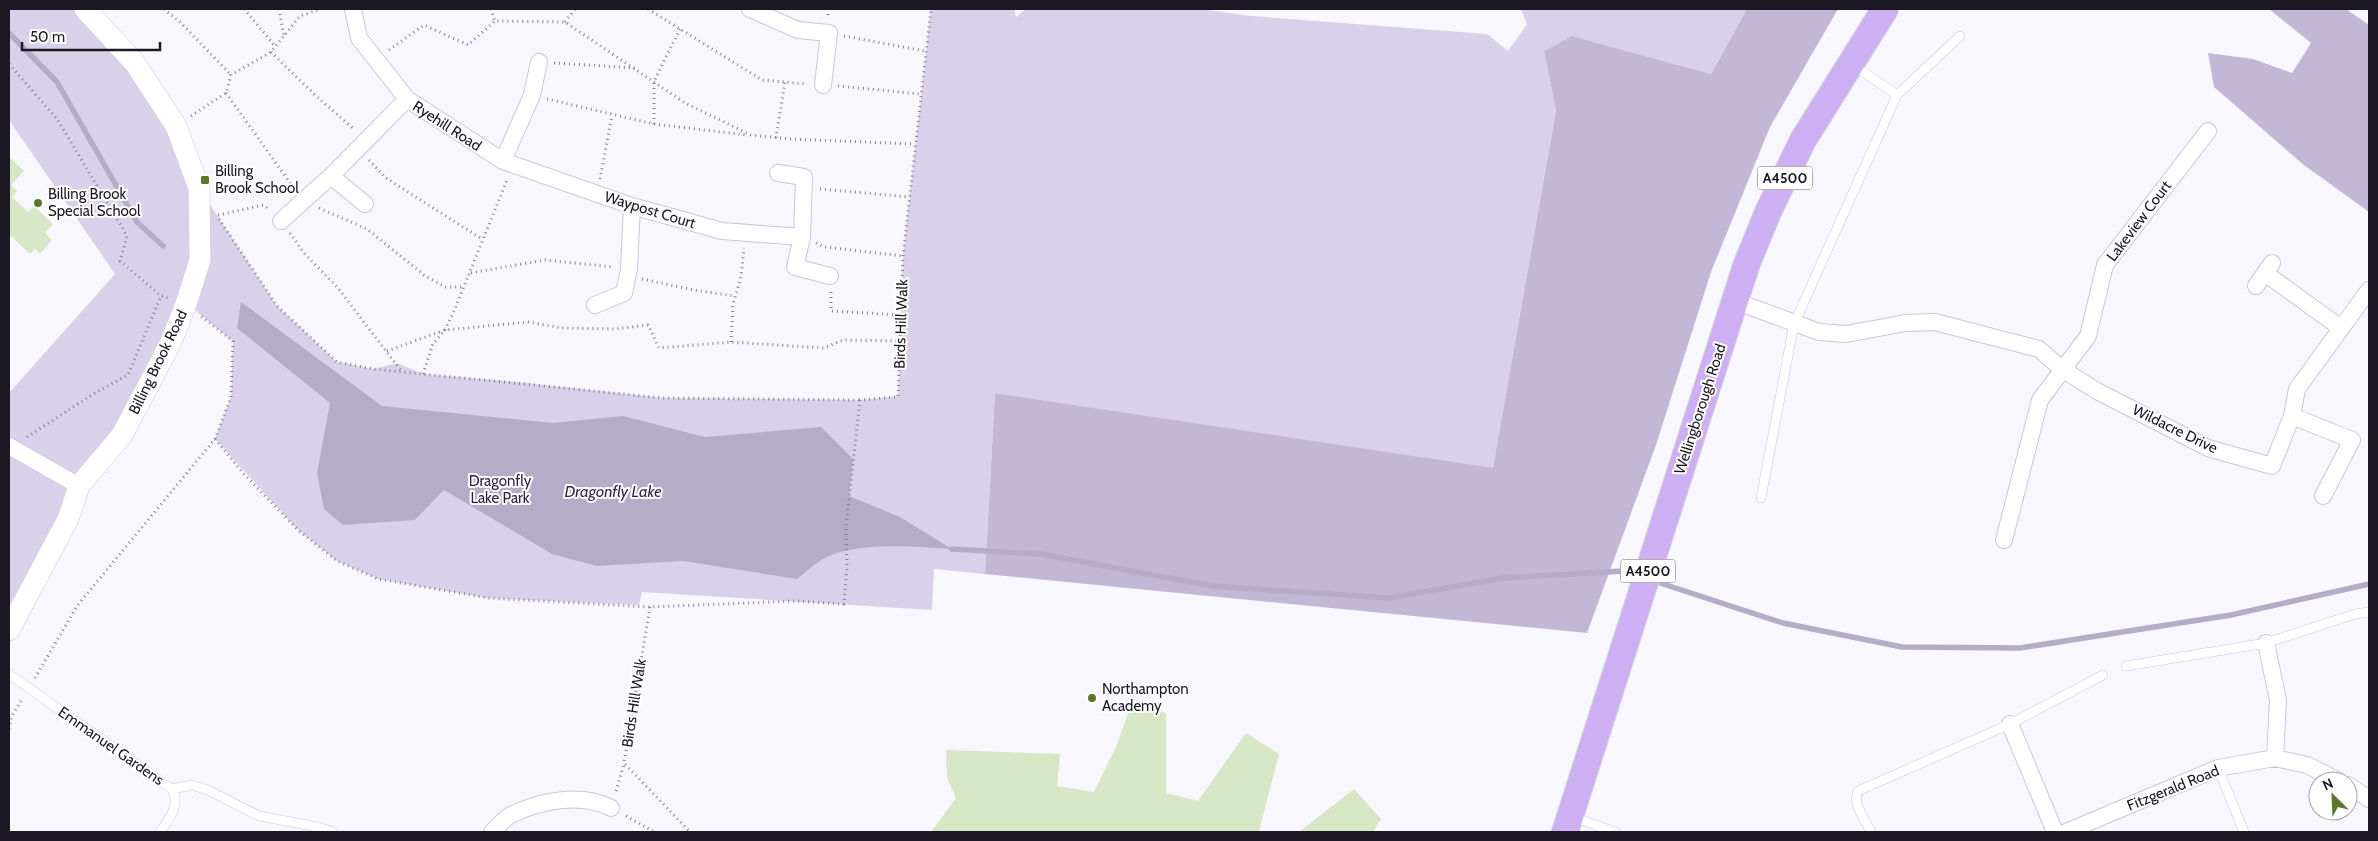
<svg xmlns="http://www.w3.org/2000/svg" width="2378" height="841" viewBox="0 0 2378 841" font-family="Cabin,sans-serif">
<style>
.green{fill:#d9d1ea}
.forest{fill:#c2b8d5}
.water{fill:#b5acc8}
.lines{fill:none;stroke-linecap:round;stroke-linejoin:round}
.stream{stroke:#b5acc8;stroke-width:5.5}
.building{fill:#d7e6c4}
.service-casing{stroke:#cec2e4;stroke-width:10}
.minor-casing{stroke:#cec2e4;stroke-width:18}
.tertiary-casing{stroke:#cec2e4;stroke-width:22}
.primary-casing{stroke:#d6d5d7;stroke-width:28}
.path{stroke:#85828b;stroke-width:3;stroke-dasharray:1 4;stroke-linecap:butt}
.service{stroke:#fff;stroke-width:9}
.minor{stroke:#fff;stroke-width:16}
.tertiary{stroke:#fff;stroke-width:21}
.primary{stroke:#ccb0f3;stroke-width:26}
.poi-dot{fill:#5c772b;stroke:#fff;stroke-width:2}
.labels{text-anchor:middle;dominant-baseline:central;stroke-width:4;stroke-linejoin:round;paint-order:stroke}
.shield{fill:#fff;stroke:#605d65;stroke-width:1}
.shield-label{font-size:14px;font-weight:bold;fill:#1c1823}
.street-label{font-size:15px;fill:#1c1823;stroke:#fff}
.poi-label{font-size:15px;fill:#1c1823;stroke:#fff;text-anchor:start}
.park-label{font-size:15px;fill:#322148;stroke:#fff}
.water-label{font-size:16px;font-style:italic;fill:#35244c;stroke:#fff}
</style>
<rect width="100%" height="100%" fill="#f9f7fe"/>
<!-- green -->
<path class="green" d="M9,9H85L134,62L199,188L277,306L337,362L373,369L397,363L423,374L518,382L663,398L860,400L898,396L903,256L931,9H1014L1016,17L1026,9H1201L1251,16L1487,34L1508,51L1527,24L1521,9H1747L1711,74L1572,36L1544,51L1556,109L1493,469L995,393L985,574L934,569L932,610L642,592L639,605L488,598L378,579L337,561L298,530L215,439L231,397L233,341L187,304L170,344L79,486L9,630V393L115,274L9,120Z"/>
<!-- forest -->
<path class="forest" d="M1747,9H1838L1770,127L1711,272L1656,445L1587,633L985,574L995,393L1493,468L1556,110L1544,51L1572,36L1711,74Z
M2269,9H2346L2369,25V212L2304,165L2214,87L2208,53L2253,59L2292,73L2311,43Z"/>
<!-- water -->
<path class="water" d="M241,302L382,406L553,423L623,416L705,437L821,427L853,459L849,496L900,517L952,549C917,547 858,541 825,558C815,563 806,572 797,579L683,561L597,566L552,554L444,490L415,520L343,525L324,509L317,473L330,403L237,328Z"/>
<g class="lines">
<!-- stream -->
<path class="stream" d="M9,33L57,82L137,222L163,246
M952,549L1041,554L1212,586L1389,598L1502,578L1623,571L1640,577
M1651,580L1783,623L1902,647L2020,648L2231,615L2369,584"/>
</g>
<!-- building -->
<path class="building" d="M9,157L24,171L11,185L17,191L12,197L28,212L34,206L53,224L45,233L52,240L40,254L35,249L30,254L11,236L9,238Z
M1131,705L1166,713V793L1198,801L1246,733L1279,754L1259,831L1262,832H931L956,798L947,778L946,750L1060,754L1057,786L1094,792L1116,747Z
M1354,789L1381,819L1373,832H1299Z"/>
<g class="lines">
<!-- service casing -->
<g class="service-casing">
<path id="service" d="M1852,64L1897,95
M1761,498L1794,324L1897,95L1960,36
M2126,666L2266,643L2355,614L2369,612
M9,674L172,789C181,805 169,819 160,832
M2218,768L2244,832
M172,789L192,785L208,790L259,816L318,827L333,832
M1573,817L1615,832
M1871,832C1865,820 1852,803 1858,791L2010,724L2103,675"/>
</g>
<!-- minor casing -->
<g class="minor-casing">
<path id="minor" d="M353,9L359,38L407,99L503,161L632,206L722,231L802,237
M750,9L798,30L829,33L823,85
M503,161L532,95L539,62
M778,173L804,177L802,237L795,267L830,276
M331,176L365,204
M281,221L331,176L407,99
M2266,274L2341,328
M2256,286L2272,263
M1735,301L1819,332L1846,334L1906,323L1935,322L2039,349L2062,369L2097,391L2208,448L2272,466L2292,416L2297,389L2369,290
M595,305L624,293L629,269L632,206
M2292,416L2352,440L2323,496
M9,446L79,486
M2004,540L2040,400L2088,336L2105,265L2208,131
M2266,643L2278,700L2275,758
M2010,724L2055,832
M2348,785L2369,799
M492,832C499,826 505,817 513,814C542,800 582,793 611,808
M2066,832L2218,768L2275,758L2307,765L2339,781"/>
</g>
<!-- tertiary casing -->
<g class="tertiary-casing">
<path id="tertiary" d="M9,630L68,519L79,486L122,435L170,344L186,304L200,260L199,188L176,126L134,62L85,9"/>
</g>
<!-- primary casing -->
<g class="primary-casing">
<path id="primary" d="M1565,832L1746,266L1768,212L1803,140L1885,9"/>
</g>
<!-- path -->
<path class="path" d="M164,9L181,23L231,75
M244,9L275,46
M279,9L284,36
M491,9L495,21L565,22L685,103L751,135L790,139L915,144
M648,9L762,80L807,84
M828,9V17
M565,22L575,9
M844,36L925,51
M389,50L424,25L468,45L495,21
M271,52L315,95L355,130
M554,63L635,68
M9,64L57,119L127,236L120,261L161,296L168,298
M838,86L920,94
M226,93L293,187
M547,99L654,124L747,135
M191,116L226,93L231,75L271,52L300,16L321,9
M654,124V81L680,29
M776,138L785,82
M369,160L386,178L482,239
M600,179L612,115
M820,189L909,197
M319,208L367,229L424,275L445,287H464
M218,215L264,205L269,210
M219,219L277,306L337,362L373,369L663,398L860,400
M290,233L304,253L338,288L402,372
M816,243L825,247L903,256
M471,273L545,260L613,267
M642,279L694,290L735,296
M831,292V311L901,315
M731,342L733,304L741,277L744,248
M387,351L445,330L528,322L562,328L615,329L648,325L659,348L731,342L824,348L843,340L900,341
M423,374L433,344L445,330L454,311L507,180
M27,437L95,393L128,375L161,296
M215,439L243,473L298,530L337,561L378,579L488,598L650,607L795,601L844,604L847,567L846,527L860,400L898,397L903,256L931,9
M650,607L624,763L690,832
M35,678L77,606L215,439L231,397L233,341L201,316
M9,729L11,717L23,698
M616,791L624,764
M626,816L654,832"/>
<!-- service -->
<use href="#service" class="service"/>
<!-- minor -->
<use href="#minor" class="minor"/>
<!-- tertiary -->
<use href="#tertiary" class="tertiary"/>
<!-- primary -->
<use href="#primary" class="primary"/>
</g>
<!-- markers -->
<g class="poi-dot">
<rect x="200" y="175" width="10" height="10" rx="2.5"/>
<circle cx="38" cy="203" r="5"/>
<circle cx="1092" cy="698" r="5"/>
</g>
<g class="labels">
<!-- shield labels -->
<g class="shield">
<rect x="1757.5" y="166.5" width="55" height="23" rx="4"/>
<rect x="1620.5" y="559.5" width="55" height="23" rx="4"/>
</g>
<g class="shield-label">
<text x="1785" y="178">A4500</text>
<text x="1648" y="571">A4500</text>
</g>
<!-- street labels -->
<g class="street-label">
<text transform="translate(447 126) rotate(33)">Ryehill Road</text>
<text transform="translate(650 210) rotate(17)">Waypost Court</text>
<text transform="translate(2139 221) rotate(-53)">Lakeview Court</text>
<text transform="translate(901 324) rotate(-88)">Birds Hill Walk</text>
<text transform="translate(158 362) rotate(-64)">Billing Brook Road</text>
<text transform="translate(1700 409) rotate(-72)">Wellingborough Road</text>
<text transform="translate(2175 429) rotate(26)">Wildacre Drive</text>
<text transform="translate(634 703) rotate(-81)">Birds Hill Walk</text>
<text transform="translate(111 746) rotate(35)">Emmanuel Gardens</text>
<text transform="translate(2173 788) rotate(-22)">Fitzgerald Road</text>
</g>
<!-- poi labels -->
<g class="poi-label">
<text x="215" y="171">Billing<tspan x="215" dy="17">Brook School</tspan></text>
<text x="48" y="194">Billing Brook<tspan x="48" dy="17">Special School</tspan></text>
<text x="1102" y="689">Northampton<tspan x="1102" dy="17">Academy</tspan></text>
</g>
<!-- park labels -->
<g class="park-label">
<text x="500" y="481">Dragonfly<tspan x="500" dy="17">Lake Park</tspan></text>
</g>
<!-- water labels -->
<g class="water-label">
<text x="613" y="491">Dragonfly Lake</text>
</g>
</g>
<!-- border -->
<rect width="2378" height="841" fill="none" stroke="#1c1823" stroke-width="20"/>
<!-- north arrow -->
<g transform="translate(2333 796) rotate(336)"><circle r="24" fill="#ffffff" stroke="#a4a3a7"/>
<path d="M0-4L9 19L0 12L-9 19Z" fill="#5c772b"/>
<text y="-8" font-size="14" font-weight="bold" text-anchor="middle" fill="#1c1823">N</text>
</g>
<!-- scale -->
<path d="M22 42v8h138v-8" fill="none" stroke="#1c1823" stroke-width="2.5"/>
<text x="30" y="42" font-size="15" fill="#1c1823" stroke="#ffffff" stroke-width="4" paint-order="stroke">50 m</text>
</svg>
